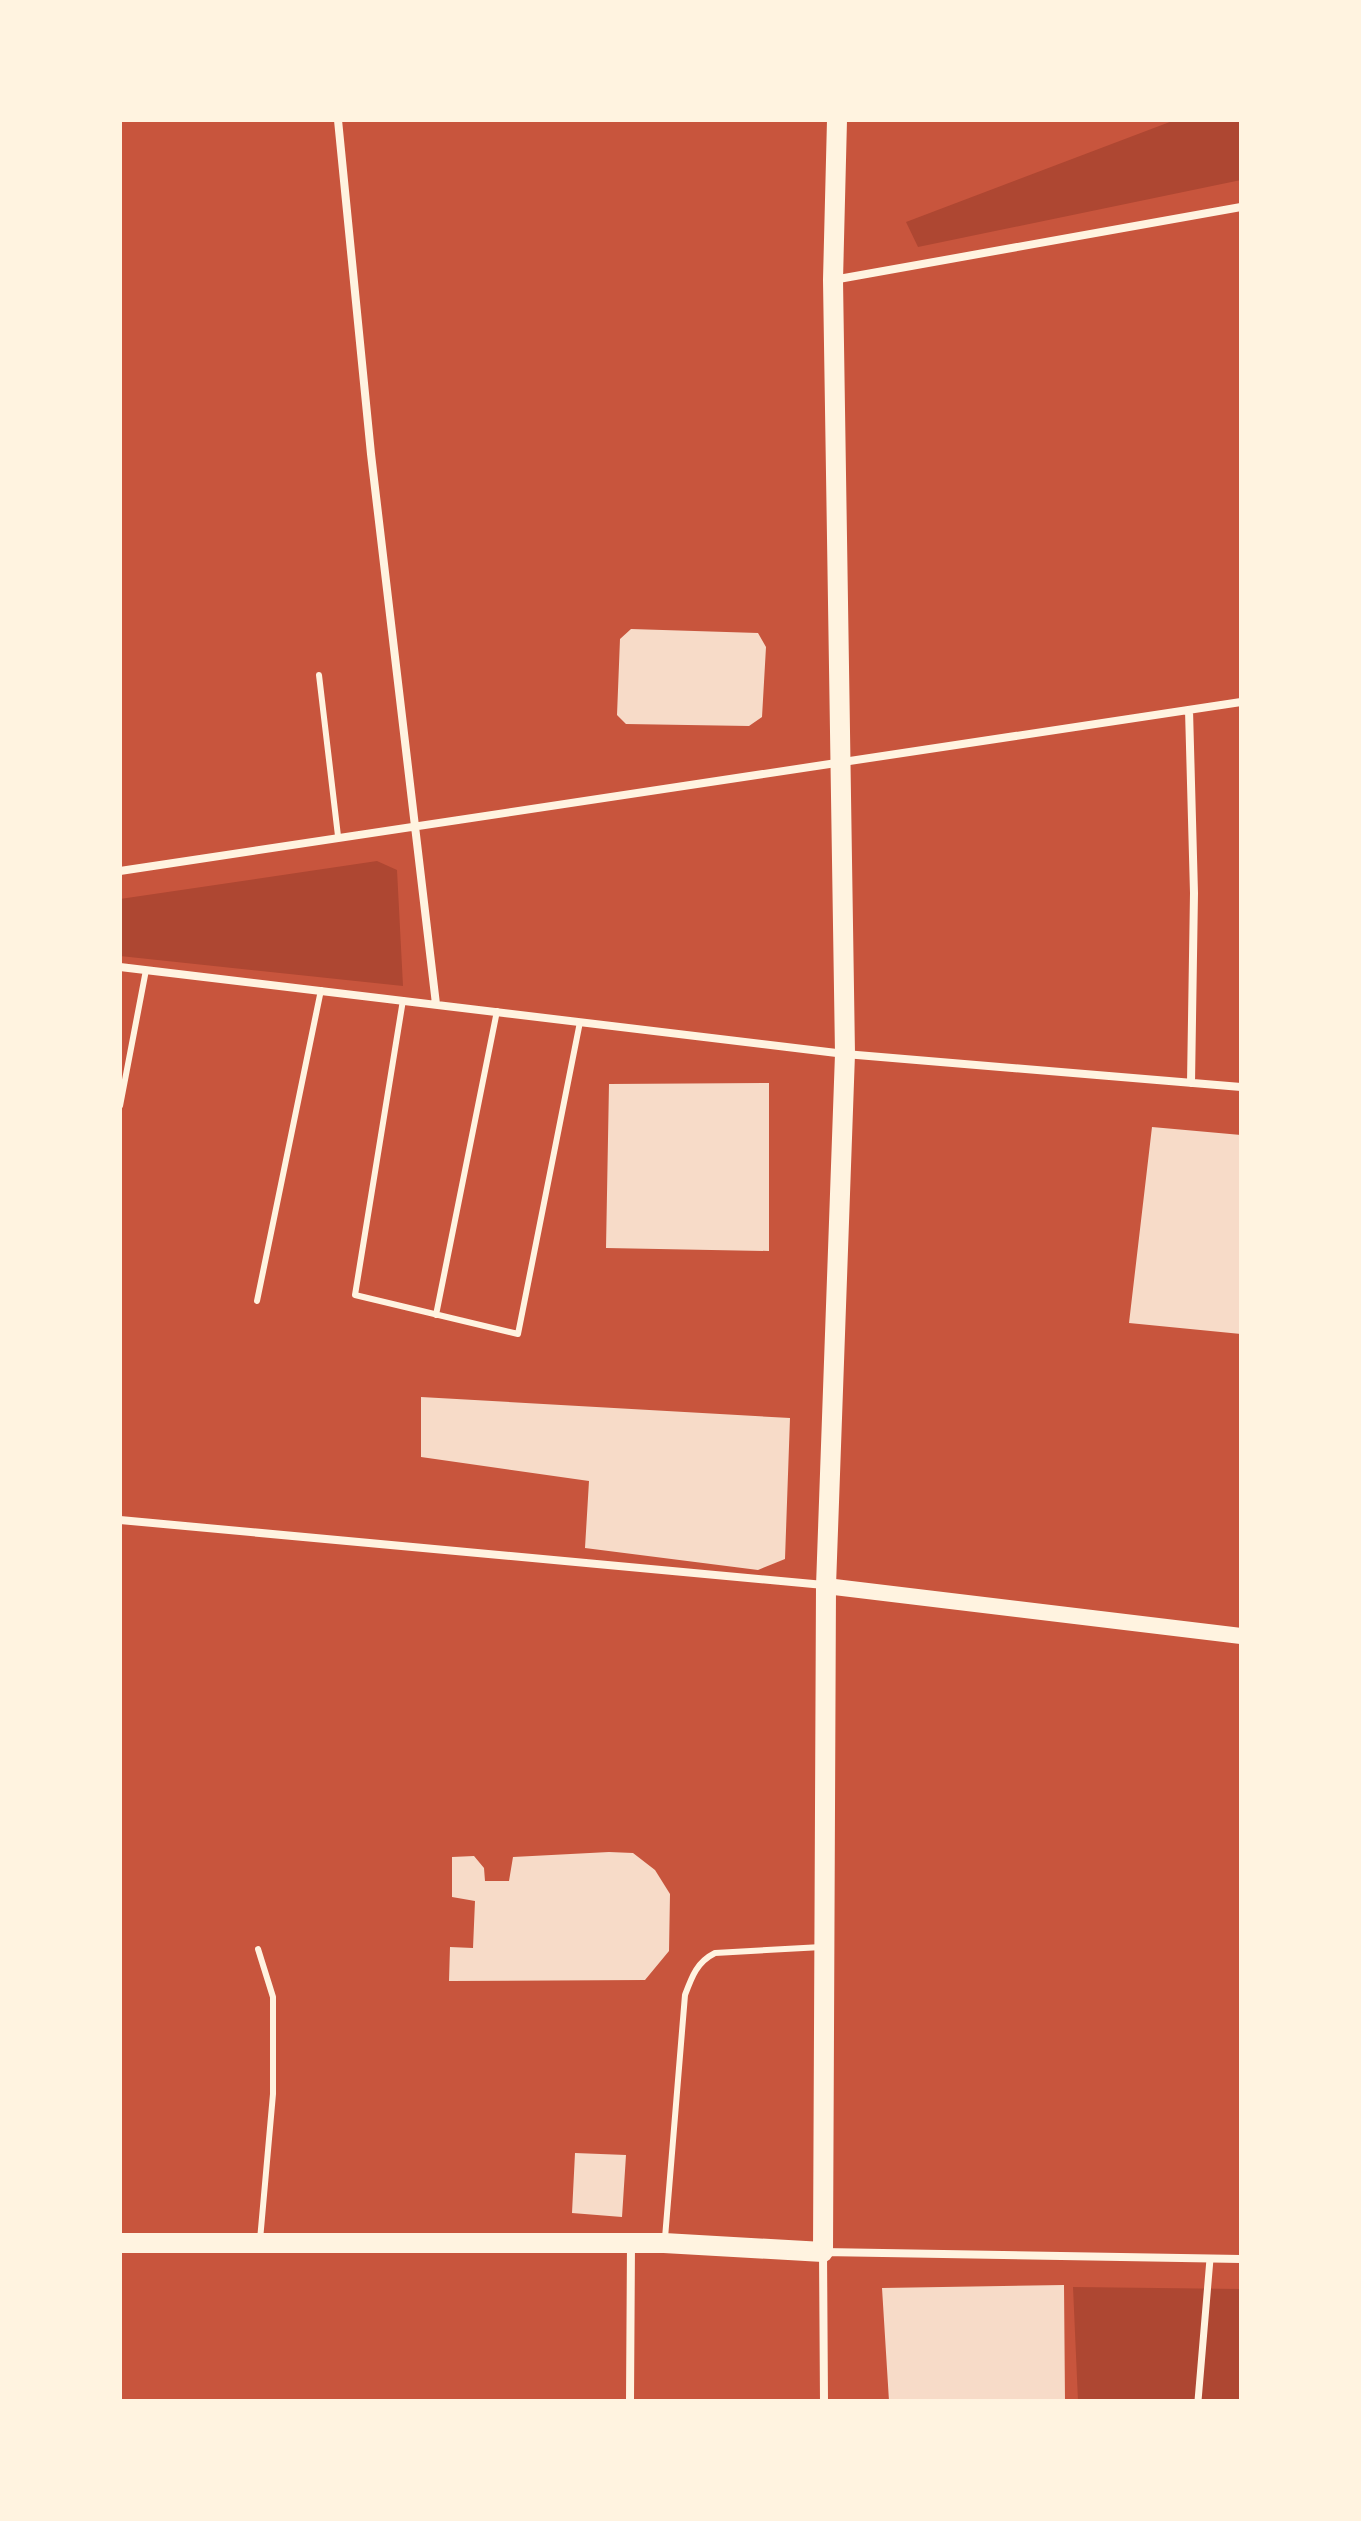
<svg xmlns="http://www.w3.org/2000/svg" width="1361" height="2521" viewBox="0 0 1361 2521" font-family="Montserrat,sans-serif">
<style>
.green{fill:#ae4732}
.building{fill:#f7dbc8}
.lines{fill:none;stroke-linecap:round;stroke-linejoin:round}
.service{stroke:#fff3e0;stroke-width:6}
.pedestrian{stroke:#fff3e0;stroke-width:7}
.minor{stroke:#fff3e0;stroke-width:8}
.secondary{stroke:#fff3e0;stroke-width:16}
.primary{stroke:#fff3e0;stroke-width:20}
</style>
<rect width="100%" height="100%" fill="#c8553d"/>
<!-- green -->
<path class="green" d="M1175,120H1241V180L918,247L906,222Z
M377,861L397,870L403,986L120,956V899Z
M1073,2287L1241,2289V2401H1078Z"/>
<!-- building -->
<path class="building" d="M631,629L758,633L766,647L762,717L749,726L626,724L617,715L620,639Z
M769,1083V1251L606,1248L609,1084Z
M1152,1127L1241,1135V1334L1129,1323Z
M421,1397L790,1418L785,1559L758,1570L585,1548L589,1481L421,1457Z
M609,1852L633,1853L655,1870L670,1894L669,1951L645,1980L449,1981L450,1947L473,1948L475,1901L452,1897V1857L474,1856L484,1868L485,1881H509L513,1857Z
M575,2153L626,2155L622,2217L572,2213Z
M1064,2285L1065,2401H889L882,2288Z"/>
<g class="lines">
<!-- service -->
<path class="service" d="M319,675L338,836
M403,1000L355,1295L518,1334L580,1022
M120,1106L146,970
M257,1301L321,990
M436,1315L497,1011
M258,1949L273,1997V2094L260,2240
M665,2238L685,1995C692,1976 697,1962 715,1953L822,1947"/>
<!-- pedestrian -->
<path class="pedestrian" d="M1198,2401L1210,2259"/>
<!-- minor -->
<path class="minor" d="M338,120L371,454L436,1004
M833,280L1241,207
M1189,710L1194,893L1191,1083
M120,871L1241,702
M120,967L845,1054L1241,1087
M120,1520L824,1585
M630,2401L631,2243
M824,2401L823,2252L1241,2259"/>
<!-- secondary -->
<path class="secondary" d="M826,1586L1241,1636"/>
<!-- primary -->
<path class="primary" d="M120,2243H664L823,2252L826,1586L845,1054L833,280L837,120"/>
</g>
<!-- border -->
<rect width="1361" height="2521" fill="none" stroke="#fff3e0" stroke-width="244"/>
</svg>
